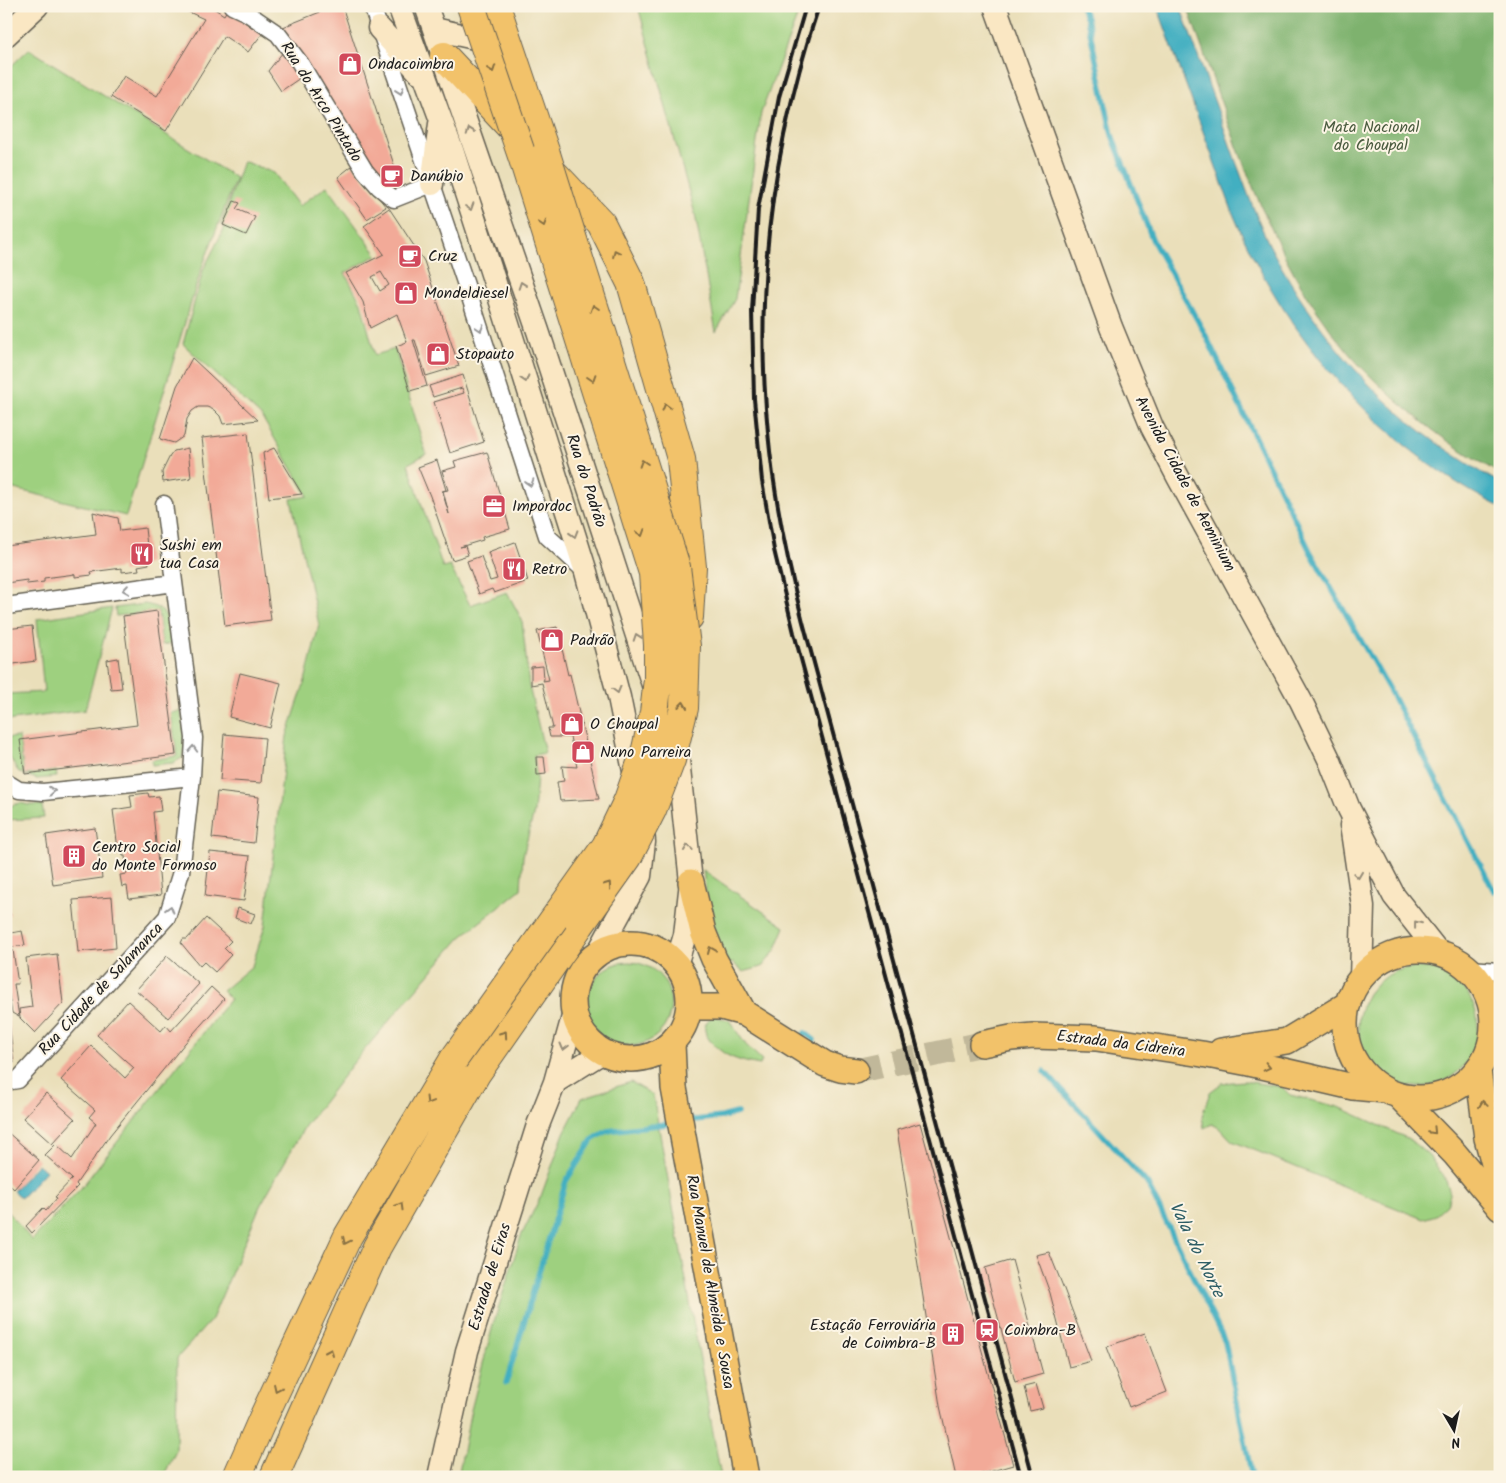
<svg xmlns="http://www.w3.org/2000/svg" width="1506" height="1483" viewBox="0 0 1506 1483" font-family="Kalam,sans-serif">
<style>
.green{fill:#9ed07f;stroke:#5d764e}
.forest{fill:#7eb26e;stroke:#4d6745}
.water{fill:#43afc1;stroke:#30666e}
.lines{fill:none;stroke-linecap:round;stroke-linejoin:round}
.stream{stroke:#43afc1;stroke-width:5.5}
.building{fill:#f2aa98;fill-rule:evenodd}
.primary-tunnel{stroke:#c1b89a;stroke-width:25;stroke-dasharray:25 12;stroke-linecap:butt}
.street-casing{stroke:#646053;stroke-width:19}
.secondary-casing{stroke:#646053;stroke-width:25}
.primary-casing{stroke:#646053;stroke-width:28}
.highway-casing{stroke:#646053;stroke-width:30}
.street{stroke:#fff;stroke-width:16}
.secondary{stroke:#fae7c3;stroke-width:22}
.primary{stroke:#f2c26a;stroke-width:25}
.highway{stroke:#f2c26a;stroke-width:28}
.rail{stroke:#1c1c1c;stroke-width:4}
.highway-bridge-casing{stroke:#646053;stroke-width:30;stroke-linecap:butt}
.highway-bridge{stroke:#f2c26a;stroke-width:28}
.oneway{stroke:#876f43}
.oneway2{stroke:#999}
.oneway3{stroke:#968c78}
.labels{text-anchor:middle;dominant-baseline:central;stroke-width:4;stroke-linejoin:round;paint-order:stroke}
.poi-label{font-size:16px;fill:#1c1c1c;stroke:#fcf5e5;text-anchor:start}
.street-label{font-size:16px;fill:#1c1c1c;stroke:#fcf5e5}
.park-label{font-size:16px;fill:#4a5b3f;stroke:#fcf5e5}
.water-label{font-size:18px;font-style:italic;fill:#2e5e66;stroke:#fcf5e5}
</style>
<rect width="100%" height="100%" fill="#fcf5e5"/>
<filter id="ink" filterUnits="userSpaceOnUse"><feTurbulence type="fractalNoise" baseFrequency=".02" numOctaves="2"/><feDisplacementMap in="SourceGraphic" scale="10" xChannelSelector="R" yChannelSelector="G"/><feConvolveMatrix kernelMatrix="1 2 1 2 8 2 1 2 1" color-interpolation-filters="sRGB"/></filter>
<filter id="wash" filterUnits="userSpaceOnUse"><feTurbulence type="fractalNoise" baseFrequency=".0096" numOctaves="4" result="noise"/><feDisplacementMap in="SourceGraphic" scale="20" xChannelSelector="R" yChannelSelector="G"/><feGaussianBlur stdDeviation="1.12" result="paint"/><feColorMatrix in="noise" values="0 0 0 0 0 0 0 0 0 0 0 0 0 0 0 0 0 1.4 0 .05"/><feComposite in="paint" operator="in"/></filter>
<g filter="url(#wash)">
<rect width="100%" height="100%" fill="#eadfba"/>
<!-- green -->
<path class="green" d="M638,6H801L761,113L735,299L716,332L695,214Z
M29,49L236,178L201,270L126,516L6,487V71Z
M243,161L274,173L299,206L327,186L377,255L345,273L361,303L375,355L395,349L426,454L408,464L443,568L450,566L470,605L507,592L522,620L529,686L545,753L534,755L537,778L534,812L523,856L521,889L460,938L354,1062L305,1126L260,1206L212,1319L177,1358L176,1451L163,1477H6V1210L32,1240L81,1188L230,999L222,991L252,966L265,926L287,736L305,681L319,625L291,499L308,496L262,417L183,344L203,270L225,227L221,225Z
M145,604C169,608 170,623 173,643L162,645L158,611L116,616L115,608Z
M112,608L85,710L6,721V694L44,692L37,619Z
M181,711L186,743L182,758L173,763L152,765V760L177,756L171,713Z
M19,737L24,775L56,771L57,777L37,779L22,774L18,771L6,751V738Z
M20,803L29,805H42L44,818L6,820V807Z
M703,870L785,927L775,951L762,967L743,972L733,963L728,965L710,928Z
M587 1004a42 42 0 1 1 84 0a42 42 0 1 1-84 0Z
M1358 1027a60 60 0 1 1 120 0a60 60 0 1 1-120 0Z
M713,1016L729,1020L746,1045L762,1060L760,1065C750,1063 739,1061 729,1056C719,1051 698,1034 707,1022C708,1019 711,1018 713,1016Z
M1500,1066V1126L1493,1089Z
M1244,1081L1282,1087L1290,1095L1339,1107L1409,1139L1429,1156L1445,1178L1450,1193L1447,1205L1436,1215L1423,1219L1232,1141L1221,1129L1212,1124L1204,1128L1202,1116L1210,1092L1222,1083Z
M631,1082L653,1095L721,1477H458L470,1414L493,1325L521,1236L541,1196L564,1133L582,1098Z"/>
<!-- forest -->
<path class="forest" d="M1187,6H1500V474C1481,462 1461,451 1442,437C1411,414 1379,387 1352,357C1267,259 1231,126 1187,6Z"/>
<!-- water -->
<path class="water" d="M1157,6H1180C1197,53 1214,99 1230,145C1242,178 1254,212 1269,244C1304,311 1353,376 1412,424C1439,446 1469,465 1500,483V507C1380,447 1286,338 1234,216Z
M38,1164L46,1171L21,1198L13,1191Z"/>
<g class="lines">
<!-- stream -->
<path class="stream" d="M1081,6L1087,18L1112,135L1153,241L1204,332L1310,551L1391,693L1494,891
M802,1037L805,1033L814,1040
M1044,1071L1147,1183L1225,1342L1252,1477
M686,1121L722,1117L737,1113
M506,1383L566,1181L592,1140L607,1131L675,1123"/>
</g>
<g id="blocks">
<!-- building -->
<path class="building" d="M176,6H210L224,15L227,10L262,34L248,52L224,36L166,131L111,97L124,76L157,96L204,19Z
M335,6H342L397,174L398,178L394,184L389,185L382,181L346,125L342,115L340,117L278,29Z
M283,52L300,78L281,91L268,71Z
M353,165L386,207L367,219L338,177Z
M234,201L240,203L236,209L255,217L246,235L223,225Z
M389,208L424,261L459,366L426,376L415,340H413L427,386L410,391L396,346L407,342L397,314L370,328L363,302L346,273L384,254L364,226ZM381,272L389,285L380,291L372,277Z
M192,358L258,420L223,424L220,416L214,410L207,407H198L192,411L187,419L184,436L174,443L160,439L177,386Z
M463,375L484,442L450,453L434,402L464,393L462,388L433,397L429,386Z
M248,433L271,620L225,626L202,438Z
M188,448L191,478L163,482L162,472L170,456L174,451Z
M274,448L302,494L269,498L263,453Z
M487,452L510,529L482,537L483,540L460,547L465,546L468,555L452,560L430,496L418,467L437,460L446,490L442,491L449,514L443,491L448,490L442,471L456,467L454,461Z
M93,512L118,518L120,531L145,528L149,564L138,566L139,570L122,572V568L91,572L92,575L75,577V574L44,578V582L27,584V580L6,583V546L96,534Z
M515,542L528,581L494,593L492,589L479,594L467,561L481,556L490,581L497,579L488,552Z
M157,611L176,755L25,774L20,740L137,725L123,616Z
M32,626L36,661L6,665V629Z
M557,627L568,675L570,674L599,799L560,801L557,782L564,781L562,766L577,767L570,737H550L548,728H553L542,683L531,685V667L543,666L544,679L543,681L549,680L537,631Z
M118,658L122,688L111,689L107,660Z
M240,673L281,683L270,728L229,717Z
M224,734L265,738L261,783L220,780Z
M536,757H544L546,774L537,775Z
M217,792L259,797L254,843L212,838Z
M148,793L149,797L159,796L161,811L153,812L161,895L129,899L127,886L122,887L120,875L127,874L125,856H123L122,849H118L113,810L132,807L130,795Z
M95,828L102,878L53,885L46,835Z
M210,852L250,856L244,901L205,896Z
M6,897L10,915L6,916Z
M112,897L116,948L78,952L73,900Z
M238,908L255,914L251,924L235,918Z
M206,918L231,941L224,948L231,955L215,972L204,962L200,966L181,943L183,939H187Z
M22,931L25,945L6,948V934Z
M6,950H13L18,984H14L19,1017L12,1013L6,979Z
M57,954L63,1003L35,1033L20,1018L19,1009L32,1007L26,958Z
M167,956L199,984L168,1018L136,990Z
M211,987L224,999L185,1043L110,1135L76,1184L78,1186L32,1233L26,1226L43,1208L46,1211L57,1198L55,1197L72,1179L45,1155L56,1144L72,1159L96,1123L89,1117L95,1110L61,1080L91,1046L125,1078L134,1068L97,1035L128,1001L161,1031L166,1025L171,1031Z
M6,1022H9L14,1063L6,1064Z
M46,1093L75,1119L52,1144L23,1118Z
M920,1123L1013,1465L971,1477H956L940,1406L897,1130Z
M6,1131L39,1160L14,1189L6,1182Z
M1049,1252L1064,1289L1091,1361L1069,1367L1050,1293L1036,1255Z
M1012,1260L1043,1374L1015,1382L985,1268Z
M1145,1333L1167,1392L1129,1407L1106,1347Z
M1036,1384L1043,1408L1030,1411L1024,1387Z"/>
</g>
</g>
<g filter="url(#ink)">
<use href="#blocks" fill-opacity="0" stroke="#646053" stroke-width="1"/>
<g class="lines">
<!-- primary-tunnel -->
<path class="primary-tunnel" d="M856,1071L982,1044"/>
<!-- street casing -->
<g class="street-casing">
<path id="street" d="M232,6L247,13L278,34L300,63L365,171L379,187L394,199L432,184
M372,6L467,288L547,536L586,572
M6,606L174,583
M6,782L19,790L43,792L192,777
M1468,969L1500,971
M1491,1044L1500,1038
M6,1082L18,1080L167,917L181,872L192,777L194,738L164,504"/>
</g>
<!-- secondary casing -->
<g class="secondary-casing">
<path id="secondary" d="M399,6L452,150L494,280L586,572L619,697L636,781
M426,6L538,331L654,688
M995,6L1111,327L1152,427L1178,477L1301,701L1330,761L1349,809L1394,896L1439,953
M379,28L419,72
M434,29L488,41
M6,35L37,6
M432,184L440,124
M673,747L678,760L691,882L685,935L676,965
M1351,825L1363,906L1361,979
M598,953L640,876L644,842L643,830
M555,1082L603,1052
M439,1477L467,1351L538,1125L555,1082L574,1013"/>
</g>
<!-- primary casing -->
<g class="primary-casing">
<path id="primary" d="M691,882L703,932L714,959L744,1013
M573 1001a58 58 0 1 1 116 0a58 58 0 1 1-116 0Z
M1345 1024a74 74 0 1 1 148 0a74 74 0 1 1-148 0Z
M689,1007H721L744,1013L825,1064L840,1069L856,1071
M672,1044L674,1088L746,1477
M982,1044L1011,1038L1033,1036L1096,1038L1202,1054L1249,1063L1353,1087L1385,1090
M1221,1051L1287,1041L1348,1004
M1478,1070L1487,1138L1500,1186
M1399,1096L1455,1154L1500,1208"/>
</g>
<!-- highway casing -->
<g class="highway-casing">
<path id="highway" d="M496,6L546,154
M444,56L516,133
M547,166L601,223L631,283L681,459L692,567L689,617
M237,1477L263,1418L348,1236L454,1059
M274,1477L377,1247L476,1074L580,925"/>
</g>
<!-- street -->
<use href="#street" class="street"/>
<!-- secondary -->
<use href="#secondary" class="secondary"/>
<!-- primary -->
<use href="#primary" class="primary"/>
<!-- highway -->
<use href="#highway" class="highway"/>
<!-- rail -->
<path class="rail" d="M806,6L779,97L758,209L752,311L754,399L762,481L774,550L794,633L1021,1477
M819,6C773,143 754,288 768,432C774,497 787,560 803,622L1033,1477"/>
<!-- highway-bridge casing -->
<g class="highway-bridge-casing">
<path id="highway-bridge" d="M546,154L676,567L686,646L684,708L671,760L652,810L628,857L580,925
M454,1059L606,846L628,800L646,749L654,713L658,679V645L653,573L523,159L471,6"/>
</g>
<!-- highway-bridge -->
<use href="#highway-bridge" class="highway-bridge"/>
</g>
<!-- one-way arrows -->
<defs><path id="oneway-chevron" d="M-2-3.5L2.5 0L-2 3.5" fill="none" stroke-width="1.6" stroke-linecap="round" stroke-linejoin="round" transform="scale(1.25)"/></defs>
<g class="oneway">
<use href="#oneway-chevron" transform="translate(492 69) rotate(71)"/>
<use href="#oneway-chevron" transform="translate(543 223) rotate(72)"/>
<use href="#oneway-chevron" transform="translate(616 253) rotate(-116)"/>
<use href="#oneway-chevron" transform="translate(594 308) rotate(-108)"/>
<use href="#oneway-chevron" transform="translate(592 378) rotate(72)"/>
<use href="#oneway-chevron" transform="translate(666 407) rotate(-106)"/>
<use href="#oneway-chevron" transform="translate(643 463) rotate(-108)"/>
<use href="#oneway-chevron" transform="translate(641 533) rotate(72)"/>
<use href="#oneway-chevron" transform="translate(683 705) rotate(-84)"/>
<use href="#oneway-chevron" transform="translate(608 885) rotate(-55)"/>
<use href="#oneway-chevron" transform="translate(711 950) rotate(-113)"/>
<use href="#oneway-chevron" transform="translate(504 1034) rotate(-55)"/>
<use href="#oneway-chevron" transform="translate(1267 1067) rotate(13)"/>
<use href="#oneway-chevron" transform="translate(429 1101) rotate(121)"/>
<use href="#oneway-chevron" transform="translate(1483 1104) rotate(-98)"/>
<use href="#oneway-chevron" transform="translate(1433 1131) rotate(46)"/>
<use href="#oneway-chevron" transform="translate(400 1206) rotate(-60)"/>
<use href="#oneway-chevron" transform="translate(346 1241) rotate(116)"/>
<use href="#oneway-chevron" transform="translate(330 1352) rotate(-66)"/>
<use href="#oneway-chevron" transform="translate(277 1388) rotate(115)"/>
</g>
<g class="oneway2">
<use href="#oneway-chevron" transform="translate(400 91) rotate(71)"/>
<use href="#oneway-chevron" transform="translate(480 328) rotate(72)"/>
<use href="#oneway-chevron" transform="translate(530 483) rotate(72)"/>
<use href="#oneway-chevron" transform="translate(126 590) rotate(172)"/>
<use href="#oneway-chevron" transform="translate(193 749) rotate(-87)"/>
<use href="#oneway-chevron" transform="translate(52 791) rotate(-5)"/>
<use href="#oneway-chevron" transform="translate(170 909) rotate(-73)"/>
</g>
<g class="oneway3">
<use href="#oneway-chevron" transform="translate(470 131) rotate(-109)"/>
<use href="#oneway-chevron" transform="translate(470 207) rotate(72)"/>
<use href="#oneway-chevron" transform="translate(522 285) rotate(-109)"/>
<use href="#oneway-chevron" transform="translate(525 379) rotate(73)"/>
<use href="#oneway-chevron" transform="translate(574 534) rotate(73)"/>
<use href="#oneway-chevron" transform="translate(637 637) rotate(-109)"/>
<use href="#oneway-chevron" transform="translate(617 690) rotate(75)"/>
<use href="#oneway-chevron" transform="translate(688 848) rotate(-96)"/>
<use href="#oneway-chevron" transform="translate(1358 875) rotate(82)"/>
<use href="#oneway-chevron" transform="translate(1417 924) rotate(-128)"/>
<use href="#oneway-chevron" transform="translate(564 1047) rotate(105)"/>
</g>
</g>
<!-- icons -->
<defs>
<g id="shop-square" transform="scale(1.25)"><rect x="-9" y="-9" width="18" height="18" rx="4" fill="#d1495b" stroke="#fcf5e5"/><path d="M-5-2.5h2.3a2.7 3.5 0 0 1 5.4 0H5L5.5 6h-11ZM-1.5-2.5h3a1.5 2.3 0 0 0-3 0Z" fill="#fff"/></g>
<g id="cafe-square" transform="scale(1.25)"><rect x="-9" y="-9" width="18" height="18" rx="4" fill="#d1495b" stroke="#fcf5e5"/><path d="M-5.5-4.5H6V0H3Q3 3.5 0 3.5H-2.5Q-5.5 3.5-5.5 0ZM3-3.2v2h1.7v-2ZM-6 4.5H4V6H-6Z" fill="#fff"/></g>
<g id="office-square" transform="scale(1.25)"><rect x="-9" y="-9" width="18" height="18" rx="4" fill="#d1495b" stroke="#fcf5e5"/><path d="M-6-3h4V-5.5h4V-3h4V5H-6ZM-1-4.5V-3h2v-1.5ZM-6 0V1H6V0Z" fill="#fff"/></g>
<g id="restaurant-square" transform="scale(1.25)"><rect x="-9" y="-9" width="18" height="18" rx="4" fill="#d1495b" stroke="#fcf5e5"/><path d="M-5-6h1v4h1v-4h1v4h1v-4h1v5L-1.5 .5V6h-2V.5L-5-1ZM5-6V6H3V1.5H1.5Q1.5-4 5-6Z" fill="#fff"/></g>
<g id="building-square" transform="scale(1.25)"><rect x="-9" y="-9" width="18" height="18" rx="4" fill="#d1495b" stroke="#fcf5e5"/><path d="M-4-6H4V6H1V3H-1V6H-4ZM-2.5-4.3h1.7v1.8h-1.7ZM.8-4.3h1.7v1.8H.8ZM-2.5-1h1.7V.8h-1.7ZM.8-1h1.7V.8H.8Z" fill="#fff"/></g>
<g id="station-square" transform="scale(1.25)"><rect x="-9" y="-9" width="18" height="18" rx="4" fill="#d1495b" stroke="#fcf5e5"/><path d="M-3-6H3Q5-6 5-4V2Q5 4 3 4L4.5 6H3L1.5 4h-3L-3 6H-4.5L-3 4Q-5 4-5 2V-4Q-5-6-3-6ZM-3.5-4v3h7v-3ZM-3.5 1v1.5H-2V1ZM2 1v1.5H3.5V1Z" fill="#fff"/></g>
</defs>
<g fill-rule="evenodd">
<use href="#shop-square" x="350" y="64"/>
<use href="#cafe-square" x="392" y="176"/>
<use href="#cafe-square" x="410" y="256"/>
<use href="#shop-square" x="406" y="293"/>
<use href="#shop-square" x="438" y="354"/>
<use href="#office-square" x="494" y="506"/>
<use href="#restaurant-square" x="142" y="554"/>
<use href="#restaurant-square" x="514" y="569"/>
<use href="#shop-square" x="552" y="640"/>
<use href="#shop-square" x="572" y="724"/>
<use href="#shop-square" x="583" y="752"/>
<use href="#building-square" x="74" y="856"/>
<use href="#station-square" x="987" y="1330"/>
<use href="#building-square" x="953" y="1334"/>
</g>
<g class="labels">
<!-- poi labels -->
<g class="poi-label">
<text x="368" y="64">Ondacoimbra</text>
<text x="410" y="176">Danúbio</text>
<text x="428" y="256">Cruz</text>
<text x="424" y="293">Mondeldiesel</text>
<text x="456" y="354">Stopauto</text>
<text x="512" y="506">Impordoc</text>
<text x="160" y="545">Sushi em<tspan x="160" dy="18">tua Casa</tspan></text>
<text x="532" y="569">Retro</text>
<text x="570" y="640">Padrão</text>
<text x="590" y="724">O Choupal</text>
<text x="600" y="752">Nuno Parreira</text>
<text x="92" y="847">Centro Social<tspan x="92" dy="18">do Monte Formoso</tspan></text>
<text x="936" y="1325" text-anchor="end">Estação Ferroviária<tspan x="936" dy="18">de Coimbra-B</tspan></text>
<text x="1004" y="1330">Coimbra-B</text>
</g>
<!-- street labels -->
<g class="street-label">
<text transform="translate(321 102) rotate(58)">Rua do Arco Pintado</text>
<text transform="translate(586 481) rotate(72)">Rua do Padrão</text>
<text transform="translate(1185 484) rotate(62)">Avenida Cidade de Aeminium</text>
<text transform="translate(101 989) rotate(-47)">Rua Cidade de Salamanca</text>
<text transform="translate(1121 1044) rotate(7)">Estrada da Cidreira</text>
<text transform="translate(490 1277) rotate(-73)">Estrada de Eiras</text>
<text transform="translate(710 1282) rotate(80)">Rua Manuel de Almeida e Sousa</text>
</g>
<!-- park labels -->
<g class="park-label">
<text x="1371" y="127">Mata Nacional<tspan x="1371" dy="18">do Choupal</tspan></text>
</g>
<!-- water labels -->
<g class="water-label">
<text transform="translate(1196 1250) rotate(64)">Vala do Norte</text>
</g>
</g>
<!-- margin -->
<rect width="1506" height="1483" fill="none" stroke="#fcf5e5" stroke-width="25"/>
<!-- north arrow -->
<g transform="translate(1454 1430) rotate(171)" stroke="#fcf5e5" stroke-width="4" paint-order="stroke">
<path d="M0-4L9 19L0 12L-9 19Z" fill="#1c1c1c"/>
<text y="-8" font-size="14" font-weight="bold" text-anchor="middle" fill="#1c1c1c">N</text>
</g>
</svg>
